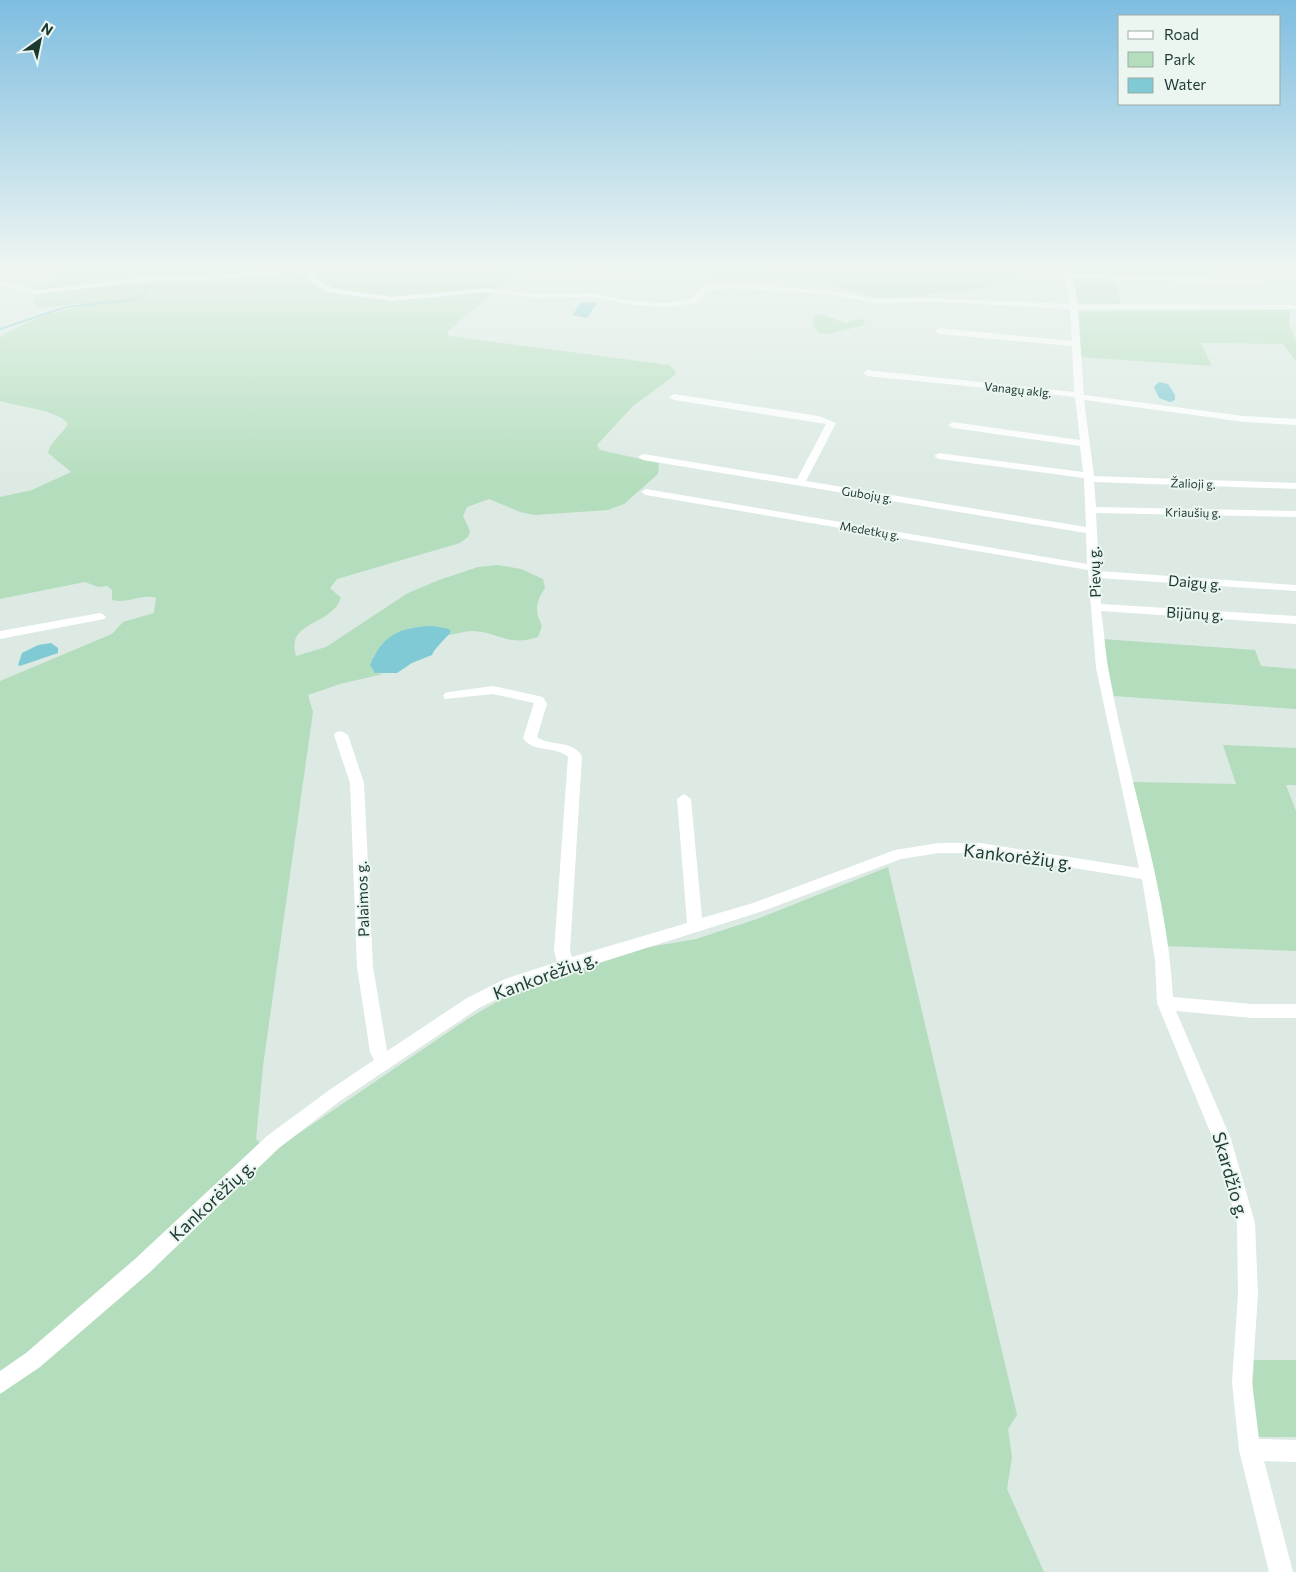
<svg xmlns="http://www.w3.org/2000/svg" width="1296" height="1572" viewBox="0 0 1296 1572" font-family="Commissioner,sans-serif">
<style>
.green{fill:#b3ddbc}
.water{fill:#7fcad4}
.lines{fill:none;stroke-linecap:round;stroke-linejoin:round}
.stream{stroke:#7fcad4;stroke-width:2}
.minor{fill:#fff;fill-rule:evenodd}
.labels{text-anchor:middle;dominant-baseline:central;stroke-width:4;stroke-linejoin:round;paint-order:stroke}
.far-street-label{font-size:12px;fill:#1d3a31;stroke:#ecf6f1}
.street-label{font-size:15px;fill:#1d3a31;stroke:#ecf6f1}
.near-street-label{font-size:18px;fill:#1d3a31;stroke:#ecf6f1}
</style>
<rect width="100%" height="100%" fill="#dceae3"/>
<!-- green -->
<path class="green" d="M70,266H1028L1016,275L994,285L973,290L895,298H879L816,282L794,280L753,281L687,274L650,276L599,269L534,272L513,276L447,332L449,336L669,365L676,372L675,375L633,406L597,445L600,450L659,463L658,474L624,504L608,510L535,515L520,512L489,499L467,507L463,516L470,531L468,537L460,543L337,579L330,588L341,598C339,601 338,606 335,608C319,626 287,625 296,656L326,647L408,593L439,580L478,567L498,565L521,569L543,579L545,588C536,602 534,610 542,626L538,637C507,647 499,632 473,631C465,631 456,634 449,635L451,632C418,621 393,628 373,657L375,673L383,674L340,684L308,695L313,712L263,1066L256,1139L270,1153L466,1020L508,995L535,983L638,949L696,939L757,919L888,867L1017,1415L1008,1429L1012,1457L1007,1489L1044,1572H0V681L112,634L123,622L154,613L156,598C143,593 128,604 112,600V590L107,586L98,587L85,582L0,599V497L32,490L71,472L48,453C50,441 62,435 68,424C62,411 16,406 0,401V337C24,322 53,311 81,307V303L41,308L34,305L35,297L39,291L30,289L56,279Z
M1068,266H1274L1277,268L1210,269L1214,278L1115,274L1121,304L1075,303Z
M1290,310L1289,324L1296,340V361L1283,344L1201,343L1212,366L1079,357L1078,311Z
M820,314L846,323L855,319L864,320L865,325L829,334L819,333L812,325L814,317Z
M1102,639L1255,650L1261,666L1296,669V709L1114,696Z
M1223,745L1296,748V785H1286L1296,811V951L1165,946L1133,782L1236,784Z
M1254,1360H1296V1437H1256L1252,1394Z"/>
<!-- water -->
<path class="water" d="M582,302L597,303L587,318L572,315Z
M1159,382L1168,384L1175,395V400L1170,402L1159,398L1154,387Z
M433,626L449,629L451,632C446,638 434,649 432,655L412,663L397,673H375L370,665C383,634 401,627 433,626Z
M51,643L58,648V653L20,666L18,665L22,653L38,645Z"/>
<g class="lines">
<!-- stream -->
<path class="stream" d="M155,277L169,266
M0,329L66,307L130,300L143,295L153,282"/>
<!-- minor -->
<path class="minor" d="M1062,266H1070L1072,274L1260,280L1264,282L1260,284L1073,278L1078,305H1296V309H1078L1084,395L1244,416L1296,419V425L1244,422L1084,400L1094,476L1296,483V489L1094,482L1096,507L1296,511V517L1096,513L1099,571L1296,585V591L1099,578L1101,604L1296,616V624L1101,611C1104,630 1105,649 1108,668C1127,778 1167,885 1173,997L1252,1004H1296V1018H1252L1176,1011L1231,1139L1255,1223L1258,1294L1252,1382L1259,1439L1296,1440V1462L1264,1461L1293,1572H1269L1239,1450L1232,1382L1238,1294L1237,1223L1213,1139L1157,1003L1155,960L1142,879L980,853H939L901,859L763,911L517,989L479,1008L340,1101L279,1148L149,1273L40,1367L0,1394V1371L26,1353L135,1259L267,1136L328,1091L374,1060L370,1052L357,967L350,783L334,735L336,732L341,731L348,735L364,783L373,967L387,1051L467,998L505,979L557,962L554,951L568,757C556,745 534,754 523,738L534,703L493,694L445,699L443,696L445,693L449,692L493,686L543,697L547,704L537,737C551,747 571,739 582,756L570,951L572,957L687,923L677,799L684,794L691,799L702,918L753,903L895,850L939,843H980L1139,868L1096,668L1088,570L646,495L641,492L646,489L1087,564L1086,533L643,460L638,457L643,454L797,479L826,424L674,400L669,397L674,394L819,416L836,423L806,481L1086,527L1084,478L939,459L934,456L939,453L1083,472L1080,446L953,428L948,425L953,422L1080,440L1075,397L867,376L863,373L867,370L1074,392L1072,346L939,334L935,331L939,328L1072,341L1070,309L938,302L874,303L827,294L729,288L707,291L697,303L666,307L632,305L591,297L539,298L487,292L392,301L327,292L311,282L307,275L294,272L224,279L149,281L37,294L0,286V282L37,290L149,277L224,275L294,268L313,271L317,279L332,288L392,297L487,288L539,294L591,293L632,301L666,303L691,299L702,287L729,284L827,290L874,299L938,298L1070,304Z
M100,613L104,615L106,617L104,619L0,639V631Z"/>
</g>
<!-- sky -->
<linearGradient id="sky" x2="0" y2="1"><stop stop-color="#7ebde0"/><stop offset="0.55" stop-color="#eff6f2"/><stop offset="1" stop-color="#eff6f2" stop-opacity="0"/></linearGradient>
<rect width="1296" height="486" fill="url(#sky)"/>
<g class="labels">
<!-- far-street labels -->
<g class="far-street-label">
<text transform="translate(1018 389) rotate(6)">Vanagų aklg.</text>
<text transform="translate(1193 483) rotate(2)">Žalioji g.</text>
<text transform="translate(867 494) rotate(9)">Gubojų g.</text>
<text transform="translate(1193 512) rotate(1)">Kriaušių g.</text>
<text transform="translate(870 530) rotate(10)">Medetkų g.</text>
</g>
<!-- street labels -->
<g class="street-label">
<text transform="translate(1094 572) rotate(-92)">Pievų g.</text>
<text transform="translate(1195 582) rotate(5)">Daigų g.</text>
<text transform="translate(1195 613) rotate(3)">Bijūnų g.</text>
<text transform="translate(362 899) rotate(-92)">Palaimos g.</text>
</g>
<!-- near-street labels -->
<g class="near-street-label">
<text transform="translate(1018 856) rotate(7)">Kankorėžių g.</text>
<text transform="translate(545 975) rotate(-20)">Kankorėžių g.</text>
<text transform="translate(1231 1175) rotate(74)">Skardžio g.</text>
<text transform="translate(212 1200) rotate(-43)">Kankorėžių g.</text>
</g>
</g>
<!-- legend -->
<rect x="1118" y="15" width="162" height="90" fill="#ecf6f1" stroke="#99aba4"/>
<rect x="1128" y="31" width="25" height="8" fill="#ffffff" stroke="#99aba4"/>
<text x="1164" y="40" font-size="15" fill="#1d3a31">Road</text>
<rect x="1128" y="52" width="25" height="15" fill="#b3ddbc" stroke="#99aba4"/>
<text x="1164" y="65" font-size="15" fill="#1d3a31">Park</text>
<rect x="1128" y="78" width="25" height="15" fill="#7fcad4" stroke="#99aba4"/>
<text x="1164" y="90" font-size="15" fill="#1d3a31">Water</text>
<!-- north arrow -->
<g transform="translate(40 40) rotate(33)" stroke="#ecf6f1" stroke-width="4" paint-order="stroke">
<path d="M0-4L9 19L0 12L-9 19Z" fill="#1d3a31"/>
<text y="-8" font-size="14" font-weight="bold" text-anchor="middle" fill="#1d3a31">N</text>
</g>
</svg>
